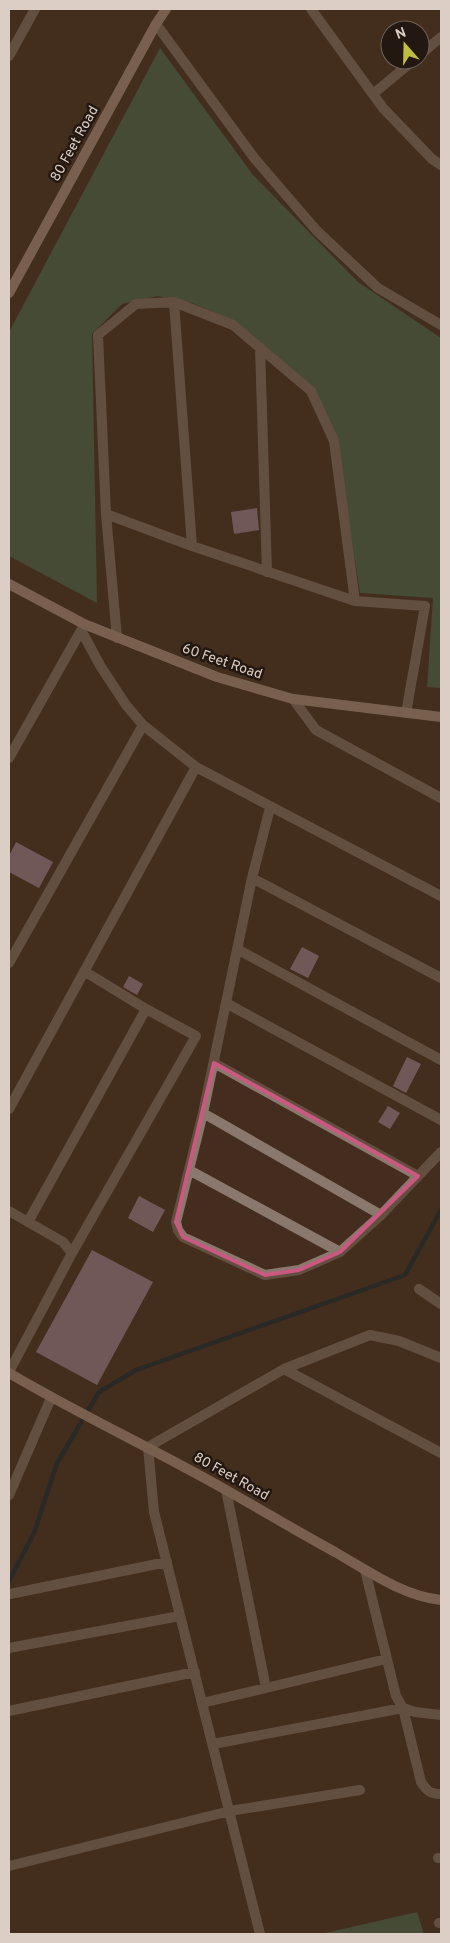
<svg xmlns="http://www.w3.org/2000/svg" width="450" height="1943" viewBox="0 0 450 1943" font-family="Overpass,sans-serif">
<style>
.forest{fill:#476f52}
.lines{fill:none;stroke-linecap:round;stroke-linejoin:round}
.stream{stroke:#09242f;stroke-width:4.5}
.building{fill:#a98da0}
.street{stroke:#8a786c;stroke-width:10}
.secondary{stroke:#bb9e8b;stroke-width:10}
.marked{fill:none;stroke:#cb5880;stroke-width:4;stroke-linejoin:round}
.labels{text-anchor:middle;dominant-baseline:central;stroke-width:5;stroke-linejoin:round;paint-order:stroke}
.street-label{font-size:14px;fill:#ddcec5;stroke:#221811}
</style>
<rect width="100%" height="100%" fill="#442d1e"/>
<!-- forest -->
<path class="forest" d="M160,48L253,175L358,282L441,338V688L427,687L433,598L360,593L336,437L313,387L249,332L225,317L192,303L158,296L122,304L92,334L97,603L9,556V332Z
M417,1912L424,1934H321Z"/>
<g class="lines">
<!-- stream -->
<path class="stream" d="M9,1581L34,1533L57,1463L99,1392L136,1370L405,1275L441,1210"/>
</g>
<!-- building -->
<path class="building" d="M257,508L259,530L234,534L231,512Z
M16,842L53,862L39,888L9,872V856Z
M302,947L319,956L308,978L290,969Z
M129,976L143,984L137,995L123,987Z
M407,1057L421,1064L406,1093L393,1086Z
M388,1106L400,1113L390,1129L378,1122Z
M139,1196L165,1210L153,1232L128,1218Z
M92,1250L153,1282L97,1385L36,1352Z"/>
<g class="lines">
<!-- street -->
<path class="street" d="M311,9L383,108L432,159L441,165
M156,24L255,159L317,231L378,288L441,325
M420,55L441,37
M9,56L35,9
M373,94L414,60
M174,302L192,546
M260,347L267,572
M106,514L192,546L355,601L334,441L311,391L233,325L174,302L136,304L98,335L106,514L117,638
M355,601L425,606L406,713
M82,632L101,667L126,705L143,725L196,767L441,896
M293,699L316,730L441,798
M9,758L83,627
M270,808L252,878L203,1113L176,1222L178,1230L183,1237L265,1275L299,1270L340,1252L381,1215L441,1152
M252,878L441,978
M237,949L441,1060
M9,963L143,725
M226,1003L441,1120
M214,1063L418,1176
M9,1109L196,767
M203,1113L381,1215
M189,1170L340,1252
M9,1211L63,1242L72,1253L9,1372
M28,1222L146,1009L84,971
M72,1253L196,1036L146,1009
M419,1289L441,1304
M284,1369L441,1453
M9,1495L51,1398
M365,1570L396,1696L403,1708L415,1712L441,1715
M10,1594L167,1562
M9,1648L180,1616
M266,1688L386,1659
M202,1703L266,1688L226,1490
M9,1711L195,1672
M213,1744L403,1708L421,1782C427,1791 430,1794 441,1794
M438,1858H441
M9,1866L230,1811L360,1790
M439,1923H441
M260,1934L154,1512L148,1447L284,1369L370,1335L399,1341L441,1358"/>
<!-- secondary -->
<path class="secondary" d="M9,293L156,24L166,9
M9,584L84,624L217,677L293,699L441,717
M9,1373C80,1415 154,1449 226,1490C262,1510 298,1532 335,1552C368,1571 403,1596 441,1600"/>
</g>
<!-- marked area -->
<path d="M0 0H450V1943H0ZM214,1063L418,1176L340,1252L299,1270L265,1275L183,1237L176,1222Z" fill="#442d1e" fill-opacity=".55" fill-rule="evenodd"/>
<path class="marked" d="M214,1063L418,1176L340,1252L299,1270L265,1275L183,1237L176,1222Z"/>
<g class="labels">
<!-- street labels -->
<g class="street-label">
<text transform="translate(75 144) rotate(-61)">80 Feet Road</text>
<text transform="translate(222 662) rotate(19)">60 Feet Road</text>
<text transform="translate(231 1477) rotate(29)">80 Feet Road</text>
</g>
</g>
<!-- border -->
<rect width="450" height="1943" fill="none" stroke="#ddcec5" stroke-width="20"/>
<!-- north arrow -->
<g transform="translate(405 45) rotate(340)"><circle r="24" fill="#221811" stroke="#6d6159"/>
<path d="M0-4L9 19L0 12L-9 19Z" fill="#bfbe41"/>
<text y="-8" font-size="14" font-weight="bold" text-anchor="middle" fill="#ddcec5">N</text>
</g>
</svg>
